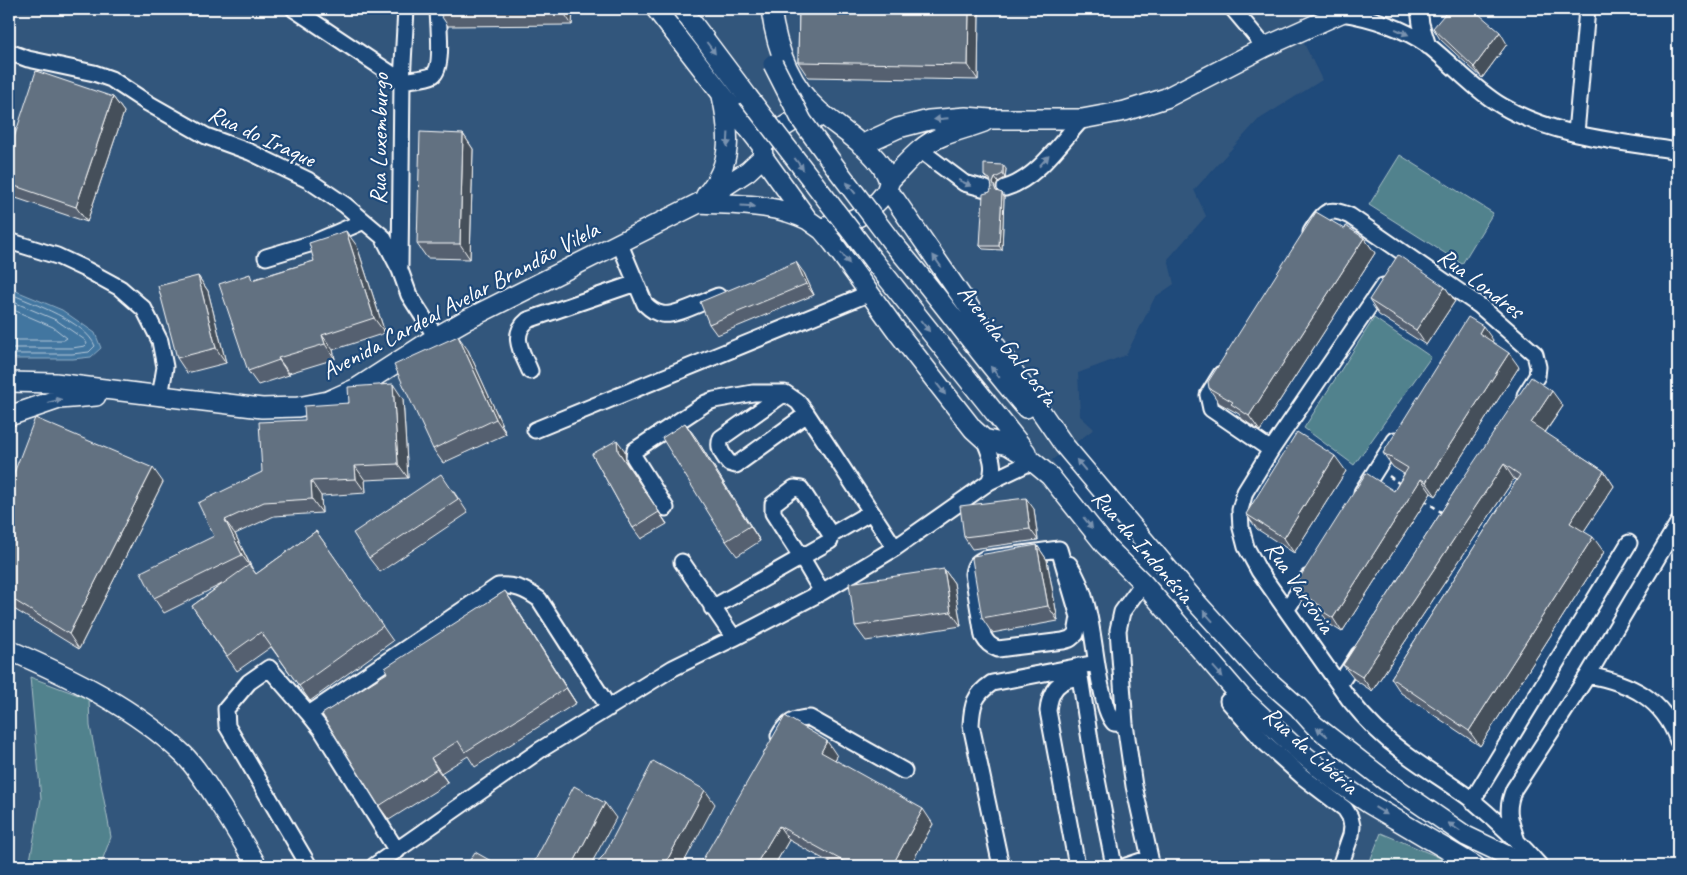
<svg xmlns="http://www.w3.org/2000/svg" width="1687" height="875" viewBox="0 0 1687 875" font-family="Caveat,sans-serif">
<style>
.built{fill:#33567c}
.green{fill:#51828d;stroke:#a8c0c6}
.water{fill:#4376a0;stroke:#8eadc6}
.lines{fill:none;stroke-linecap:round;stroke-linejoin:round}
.shore{stroke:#b4c8d9;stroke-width:1}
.minor-casing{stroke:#fff;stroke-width:19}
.major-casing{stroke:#fff;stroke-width:22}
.path{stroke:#fff;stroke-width:2.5;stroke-dasharray:5 4;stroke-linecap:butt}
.minor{stroke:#1f4a7a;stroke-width:15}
.major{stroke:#1f4a7a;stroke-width:19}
.major-bridge-casing{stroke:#fff;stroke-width:22;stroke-linecap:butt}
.major-bridge{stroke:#1f4a7a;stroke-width:19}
.wall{fill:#54616f;stroke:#fff}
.shaded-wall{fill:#454f5a;stroke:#fff}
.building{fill:#627181;stroke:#fff}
.oneway{fill:#7992af}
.labels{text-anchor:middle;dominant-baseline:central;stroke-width:4.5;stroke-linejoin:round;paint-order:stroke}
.street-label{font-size:24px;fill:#fff;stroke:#1f4a7a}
</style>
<rect width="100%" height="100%" fill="#1f4a7a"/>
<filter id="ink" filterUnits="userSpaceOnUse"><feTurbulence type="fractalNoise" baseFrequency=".02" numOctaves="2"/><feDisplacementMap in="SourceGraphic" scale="10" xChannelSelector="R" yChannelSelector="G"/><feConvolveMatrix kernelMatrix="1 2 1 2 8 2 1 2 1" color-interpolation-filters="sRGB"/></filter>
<g filter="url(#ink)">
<!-- built -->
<path class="built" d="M9,9H1324L1294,23L1322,80L1258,120L1194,190L1206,216L1168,259L1174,284L1155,297L1126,355L1078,373L1080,416L1094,429L1052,460L1143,592L1202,666L1373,819L1467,866H9Z"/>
<!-- green -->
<path class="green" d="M1400,155L1493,213L1462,264L1369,205Z
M1374,318L1431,357L1354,465L1304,428Z
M30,677L89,699L90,726L111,837L100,866H29L41,799Z
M1381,833L1460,866H1368Z"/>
<!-- water -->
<path class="water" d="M9,288L62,310L95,333L101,348L91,357L73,359H9Z"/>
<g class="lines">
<!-- shore -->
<path class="shore" d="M9,293C33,304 85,321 95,346L89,352L72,354H9
M9,300L56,320L85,340L87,344L85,346L72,348H9
M9,308L53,327L67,338L64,340H9"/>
<!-- minor casing -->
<g class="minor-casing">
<path id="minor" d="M294,9L402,81C411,79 426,79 433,75C444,67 438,22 438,9
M1233,9L1265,47
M1419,9L1421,24L1428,46
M1341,13C1370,17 1404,28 1429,46C1454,66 1475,90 1502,106C1555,137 1620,141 1678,151
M9,52L28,59L94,73L111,79L146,102L206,136L250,152L308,180L345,205L383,237L400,270L409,295L436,337
M1576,133L1587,9
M920,150L964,183L986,189
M1005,188C1037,179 1060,143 1082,119
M1311,232C1324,213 1326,205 1350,216L1480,306L1535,354L1538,367L1537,376L1525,395
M9,241L57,256L87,270L120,288L144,309L160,341L165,367L160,397
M619,242L645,304C650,309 655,313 662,314C675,317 704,301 718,296
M266,257L313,243L364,221
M400,266L402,81L406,9
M1383,286L1271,450L1245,492L1240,510L1241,528L1246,547L1259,571L1349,699C1365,719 1382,737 1403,752C1425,769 1450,783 1472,800C1496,820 1520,843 1540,866
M530,371C523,354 509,335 528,320L636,283
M1221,374L1208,395L1211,409L1271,450
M785,393L721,438C717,449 723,455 729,463L736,465L807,414
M535,430L870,293
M984,439C990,453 997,468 989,482
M1362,492L1395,440
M666,508L634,457L635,450L706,403L714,400L753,393H785L798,402L807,414L895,548
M831,535L871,512
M1059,549L1079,617L1076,634L1070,639L1063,641L998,649C990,646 987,643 983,636L973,574C974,566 976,563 984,559Z
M682,562L734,638
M1069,564C1093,600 1092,646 1101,687C1104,699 1106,714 1114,723L1125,724
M1143,583L1122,612L1118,630L1125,724L1134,786L1150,858V866
M712,608L830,541L831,535L801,489L794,488L773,504V513L802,558L822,592
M1287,609L1308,577
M1588,675L1678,523
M1080,677L1093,759L1114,866
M1339,685L1359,654
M1228,701L1264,742L1303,777L1345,809L1350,817L1352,826L1351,835L1340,866
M779,736C786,722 796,718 810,718L904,771
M1472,801L1629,543
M1517,841C1510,820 1505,810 1514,789L1588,675C1630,683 1663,698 1678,741
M397,851L321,729L309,714L498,586C515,585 525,589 539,599L609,708
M309,866L227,726L226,709L249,682L269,668L309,714
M374,866L540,750L673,668L734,638L822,592L895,548L989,482L1033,461
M1001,866L971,725C972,705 974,695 992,683L1096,663
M1077,866L1048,711C1050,690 1058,679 1080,677L1079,666
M1126,866L1150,858"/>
</g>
<!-- major casing -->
<g class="major-casing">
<path id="major" d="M656,9L762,146
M682,9L748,97
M771,9C776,47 789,85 819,111C842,131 880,152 889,181
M765,143C779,130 795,114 816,119
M861,145L898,128L929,120L966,117L990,119H1082L1125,111L1166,98L1265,47L1350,9
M762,146L763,157L808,220L822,230L833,243L899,334L973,429L984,439L1008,445L1026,456L1050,476L1105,545L1143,583L1242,698L1299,751L1336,781L1368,803L1475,866
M886,192L894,198L1064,445L1195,601L1264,677L1298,707L1314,725L1386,781L1466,836L1529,866
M706,195C733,164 730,133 722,96
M699,203C736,205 774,203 808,220
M830,224C853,224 871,211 885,193C888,189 888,183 891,179C900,170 911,157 921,149C938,134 963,130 984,122
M891,241C938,295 979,354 1026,408
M873,260L1026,452
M9,382L55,383L262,408L298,407L328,401L357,388L436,337L464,321L699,203L748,171L763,157
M9,416L59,399L96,396
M9,650C71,677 135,708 184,755C199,770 210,790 222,808C234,827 246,847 257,866"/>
</g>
<!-- path -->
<path class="path" d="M1389,476L1400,484
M1424,500L1444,514"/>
<!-- minor -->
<use href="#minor" class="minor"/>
<!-- major -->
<use href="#major" class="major"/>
<!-- major-bridge casing -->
<g class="major-bridge-casing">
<path id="major-bridge" d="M773,64L802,121L839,172L891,241
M748,97L873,260"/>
</g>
<!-- major-bridge -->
<use href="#major-bridge" class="major-bridge"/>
</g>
<!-- wall -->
<path class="wall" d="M438,9H573L572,25L448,26L438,11Z
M799,9H979L978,80L808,77L798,62Z
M1433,28L1507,44L1482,78L1440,39Z
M113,97L124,112L87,222L10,196L9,195V153Z
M463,134L473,149L470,259L427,258L417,244Z
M1006,169L1005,178L998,182L996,187L998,192L1002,193L1004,197L1002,250L983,249L980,246L990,192L992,187L991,182L987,179L984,176Z
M1345,229L1364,238L1375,253L1260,431L1242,419L1239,414L1219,403L1209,388Z
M357,246L385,333L333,350L335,359L289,373V375L258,385L248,371L254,279L314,261Z
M804,273L814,295L717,335L709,324Z
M198,276L208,291L226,363L187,373L177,358Z
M1445,287L1455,301L1426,345L1379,315L1369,300Z
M1493,340L1492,342L1519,367L1436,496L1431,493L1342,632L1329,624L1324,616L1302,602L1293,588L1394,491L1404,474L1393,467L1383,453Z
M468,350L506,434L443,463L433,449Z
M403,399L408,478L365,480L366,493L321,496L322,513L274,516L235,534L252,568L256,574L316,531L393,641L310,701L271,647L237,671L192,606L222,584L164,613L154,598L214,536L262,472L305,420L349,403Z
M1563,406L1545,433L1604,471L1614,486L1584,531L1604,552L1480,746L1401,693L1391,678L1517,480L1514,479L1372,691L1354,679L1343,665L1458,486Z
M685,423L696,438L760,541L737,556L726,541Z
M625,451L626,462L667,524L641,539L633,528L592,454Z
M1346,471L1294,553L1257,529L1246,514Z
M163,482L79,649L9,606V486Z
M452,489L468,513L380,572L369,558Z
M1034,509L1038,540L972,549L964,537Z
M1037,545L1047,560L1058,621L992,633L982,618Z
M944,569L954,583L961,626L866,641L855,626Z
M515,606L576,703L475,767L468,756L441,773L448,783L389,820L379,806Z
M837,756L835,760L933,824L910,866H836L789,840L774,866H699Z"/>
<!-- shaded-wall -->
<path class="shaded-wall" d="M562,9H573L572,25L562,10Z
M969,9H979L978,80L968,65Z
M1500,32L1507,44L1482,78L1474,67Z
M113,97L124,112L87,222L76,207Z
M463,134L473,149L470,259L460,244Z
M1003,165L1006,169L1005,178L1003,174Z
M995,178L998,182L996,187L999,195L996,191L993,183Z
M1002,193L1004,197L1002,250L999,246Z
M346,231L357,246L385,333L374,318Z
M1364,238L1375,253L1260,431L1249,416Z
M796,262L804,273L814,295L806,284Z
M198,276L208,291L226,363L216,348Z
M1445,287L1455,301L1426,345L1416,330Z
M1483,326L1493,340L1489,347L1479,333Z
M322,335L333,350L335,359L325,344Z
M458,336L468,350L506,434L496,419Z
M1509,353L1519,367L1436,496L1426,482Z
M278,358L289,373V375L279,360Z
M393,384L403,399L408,478L398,464Z
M1552,391L1563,406L1541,438L1531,423Z
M685,423L696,438L760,541L750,526Z
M617,440L625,451L626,462L667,524L618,451Z
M1335,456L1346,471L1294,553L1284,538Z
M1504,464L1514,479L1372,691L1362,677Z
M355,466L365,480L366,493L356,479Z
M153,468L163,482L79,649L69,634Z
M1604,471L1614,486L1580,537L1570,523Z
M1421,479L1431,493L1342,632L1333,618Z
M311,481L321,496L322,513L312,499Z
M1026,498L1034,509L1038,540L1030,529Z
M225,520L235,534L252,569L242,555Z
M1593,537L1604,552L1480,746L1469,731Z
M1037,545L1047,560L1058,621L1048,606Z
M944,569L954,583L961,626L951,612Z
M505,591L515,606L576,703L566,688Z
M827,741L837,756L831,767L821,752Z
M431,758L441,773L448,783L437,769Z
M705,790L715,804L682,866H664Z
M605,803L616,818L590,866H572Z
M923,809L933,824L910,866H892Z
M779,826L789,840L774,866H755Z"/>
<!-- building -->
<path class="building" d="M438,9H562V10L438,11Z
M799,9H969L968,65L798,62Z
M1449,9H1473L1500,32L1474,67L1433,28Z
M36,71L113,97L76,207L9,184V153Z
M420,132L463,134L460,244H417Z
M984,164L1003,165V174L995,178L993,183L996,191L1002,193L999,246H980L983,194L990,192L992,187L990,179L984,176Z
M1316,212L1345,229L1346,226L1364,238L1249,416L1231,404L1233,402L1209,388L1208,382Z
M346,231L374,318L322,335L325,344L278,358L279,360L248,371L219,284L250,274L252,280L314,261L309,243Z
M1398,255L1445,287L1416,330L1369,300Z
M796,262L806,284L709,324L700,302Z
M198,276L216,348L177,358L158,286Z
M1468,317L1483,326L1479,333L1509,353L1426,482L1421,479L1333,618L1319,609L1321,606L1293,588L1366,473L1394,491L1408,468L1383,453Z
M458,336L496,419L433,449L394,365Z
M1531,377L1552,391L1531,423L1604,471L1570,523L1593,537L1469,731L1391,678L1520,475L1504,464L1362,677L1343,665L1458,486Z
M393,384L398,464L355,466L356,479L311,481L312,499L264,502L225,520L242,555L154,598L141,572L214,536L198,503L262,472L259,422L305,420L304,406L349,403L348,387Z
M35,418L153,468L69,634L9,597V486Z
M685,423L750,526L726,541L662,438Z
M1297,432L1335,456L1284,538L1246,514Z
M617,440L618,451L659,512L633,528L592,454Z
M441,474L458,499L369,558L353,533Z
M1026,498L1030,529L964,537L960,506Z
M316,531L383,626L299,686L261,632L227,656L192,606L249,565L256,574Z
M1037,545L1048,606L982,618L972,559L973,556Z
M944,569L951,612L855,626L849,583Z
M505,591L566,688L465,752L458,741L431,758L437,769L379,806L322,714L387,673L385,668Z
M785,716L827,741L821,752L923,809L892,866H852L779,826L755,866H699Z
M653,761L705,790L664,866H597L600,859L604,855Z
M574,786L605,803L572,866H532Z
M475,852L500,866H466Z"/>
<!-- one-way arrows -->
<defs><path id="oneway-solid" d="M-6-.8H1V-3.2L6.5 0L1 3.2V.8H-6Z" transform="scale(1.25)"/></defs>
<g class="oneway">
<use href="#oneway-solid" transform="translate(1402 32) rotate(24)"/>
<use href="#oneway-solid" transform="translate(711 48) rotate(53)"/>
<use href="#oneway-solid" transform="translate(941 119) rotate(175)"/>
<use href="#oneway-solid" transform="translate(728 140) rotate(93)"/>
<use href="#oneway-solid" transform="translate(1044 161) rotate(-48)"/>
<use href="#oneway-solid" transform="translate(799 164) rotate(53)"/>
<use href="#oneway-solid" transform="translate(965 183) rotate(25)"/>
<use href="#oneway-solid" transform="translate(851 188) rotate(-128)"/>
<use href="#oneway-solid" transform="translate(748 206) rotate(3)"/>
<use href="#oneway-solid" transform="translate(845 258) rotate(53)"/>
<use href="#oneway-solid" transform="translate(937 261) rotate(-125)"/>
<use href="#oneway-solid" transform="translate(925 326) rotate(51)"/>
<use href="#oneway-solid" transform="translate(995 372) rotate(-129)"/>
<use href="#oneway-solid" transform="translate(941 389) rotate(52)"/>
<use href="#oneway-solid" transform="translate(55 401) rotate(-13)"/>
<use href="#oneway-solid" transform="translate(1081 465) rotate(-130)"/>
<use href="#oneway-solid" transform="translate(1088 523) rotate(51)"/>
<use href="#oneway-solid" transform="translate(1208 616) rotate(-132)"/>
<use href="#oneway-solid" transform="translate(1218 672) rotate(48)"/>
<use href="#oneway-solid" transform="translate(1322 732) rotate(-141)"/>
<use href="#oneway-solid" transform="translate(1381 811) rotate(31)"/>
<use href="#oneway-solid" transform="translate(1454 827) rotate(-145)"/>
</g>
</g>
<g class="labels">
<!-- street labels -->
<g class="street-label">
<text transform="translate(262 136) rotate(25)">Rua do Iraque</text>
<text transform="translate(379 139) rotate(-89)">Rua Luxemburgo</text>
<text transform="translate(1481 283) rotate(37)">Rua Londres</text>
<text transform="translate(460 300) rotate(-28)">Avenida Cardeal Avelar Brandão Vilela</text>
<text transform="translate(1008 345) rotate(52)">Avenida Gal Costa</text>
<text transform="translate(1143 546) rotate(49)">Rua da Indonésia</text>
<text transform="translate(1300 587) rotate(56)">Rua Varsōvia</text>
<text transform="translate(1311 750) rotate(42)">Rua da Libéria</text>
</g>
</g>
<!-- margin -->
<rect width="1687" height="875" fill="none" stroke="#1f4a7a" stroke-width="30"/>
<rect x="15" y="15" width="1657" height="845" fill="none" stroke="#fff" stroke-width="2" filter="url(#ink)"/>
</svg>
